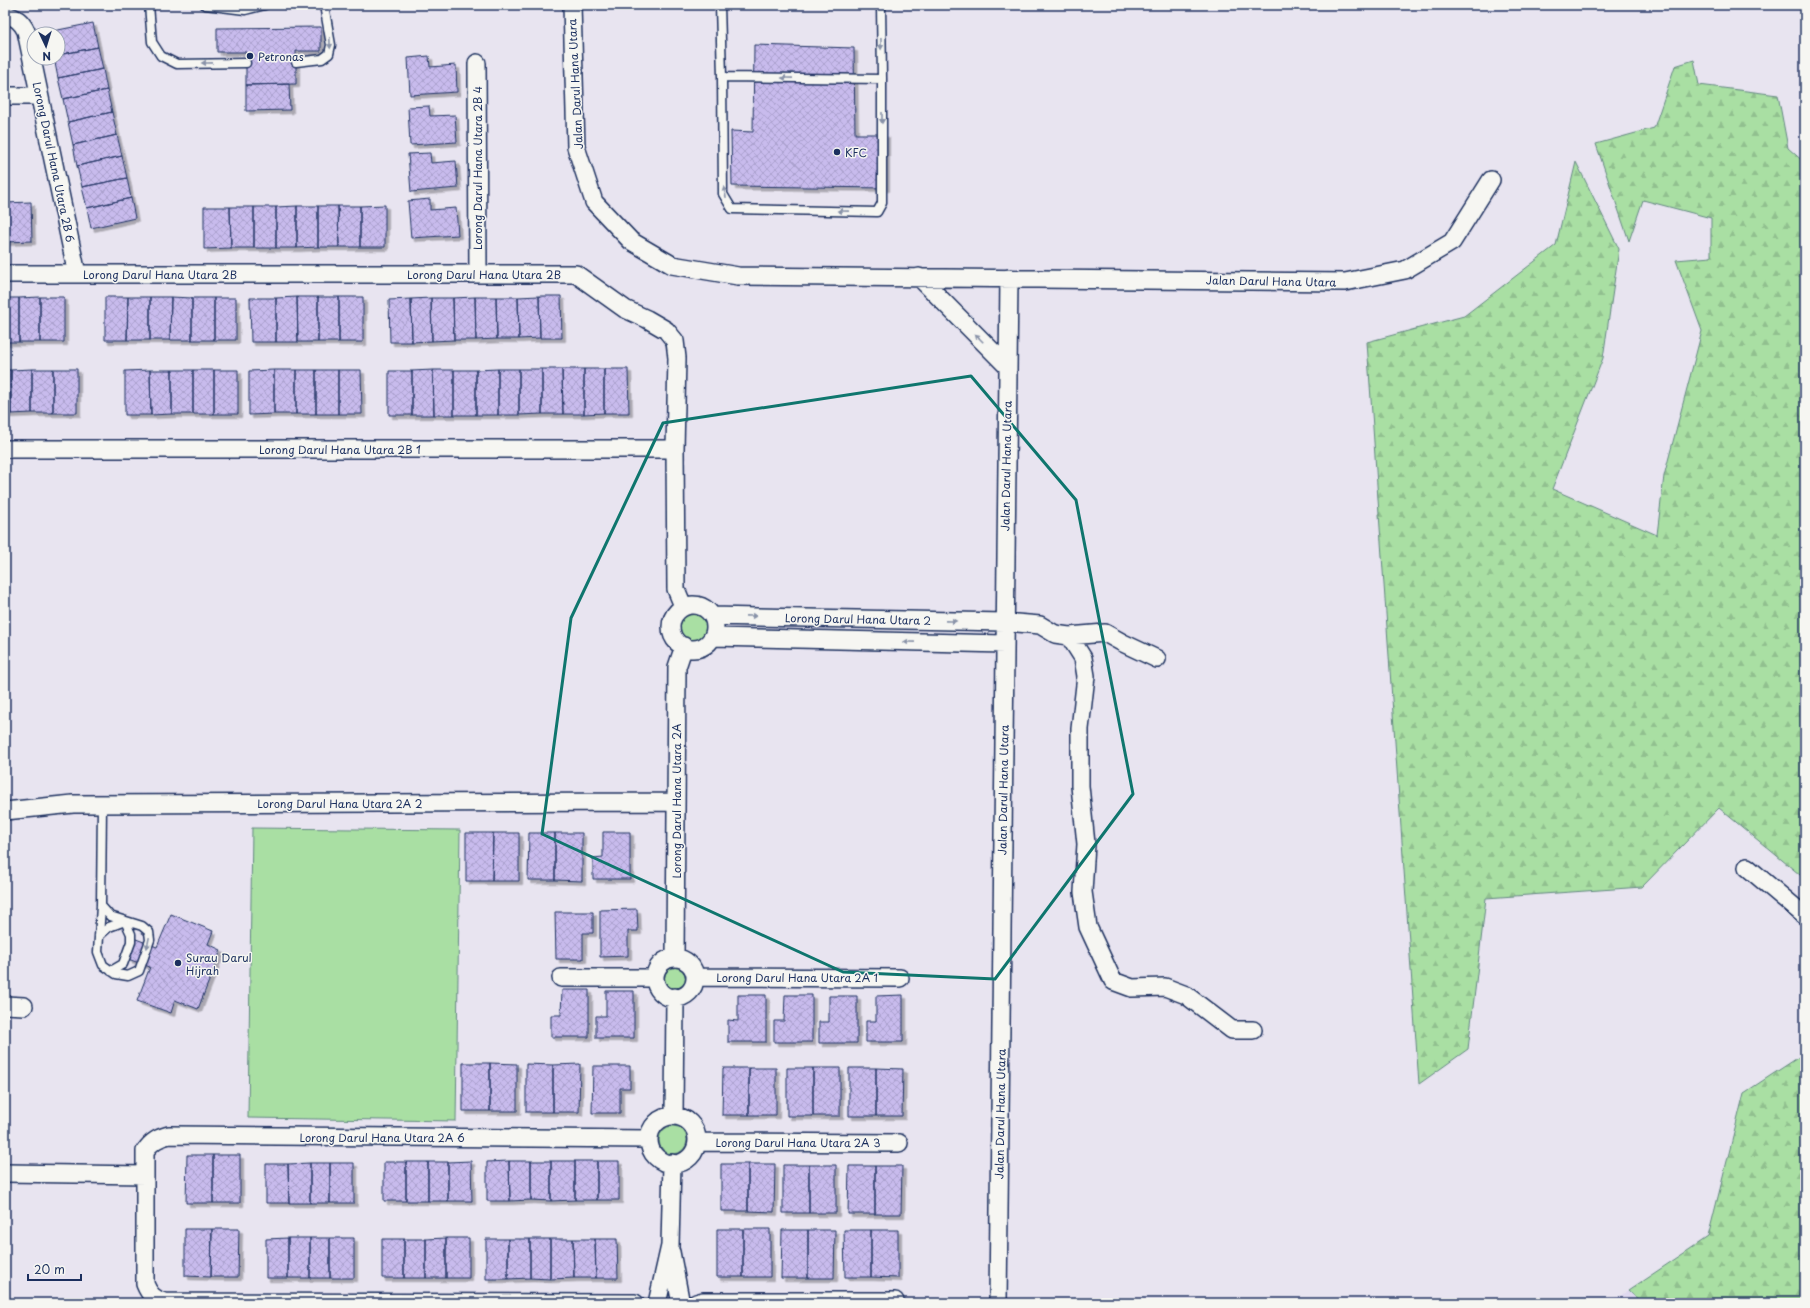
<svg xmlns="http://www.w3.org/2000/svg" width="1810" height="1308" viewBox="0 0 1810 1308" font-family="'Playpen Sans',sans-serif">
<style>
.built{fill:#ded8ef}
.green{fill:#a9dfa3;stroke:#628780}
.forest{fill:url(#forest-firs);stroke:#628780}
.building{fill:url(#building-cross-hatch);stroke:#1b2f5e;filter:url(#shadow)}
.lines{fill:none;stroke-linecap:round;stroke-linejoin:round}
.service-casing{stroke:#1b2f5e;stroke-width:11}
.minor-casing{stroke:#1b2f5e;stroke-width:20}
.service{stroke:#f6f6f2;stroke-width:8}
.minor{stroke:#f6f6f2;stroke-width:17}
.oneway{fill:#8892a8}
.marked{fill:none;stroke:#0f766e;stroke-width:3;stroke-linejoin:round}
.poi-dot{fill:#1b2f5e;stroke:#f6f6f2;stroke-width:1.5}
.labels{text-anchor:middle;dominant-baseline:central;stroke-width:3;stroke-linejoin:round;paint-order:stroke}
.poi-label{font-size:11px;fill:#1b2f5e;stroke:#f6f6f2;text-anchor:start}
.street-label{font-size:11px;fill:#1b2f5e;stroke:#f6f6f2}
</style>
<defs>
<pattern id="forest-firs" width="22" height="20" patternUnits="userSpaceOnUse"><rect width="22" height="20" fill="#a9dfa3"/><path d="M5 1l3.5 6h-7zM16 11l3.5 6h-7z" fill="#91c08f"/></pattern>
<pattern id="building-cross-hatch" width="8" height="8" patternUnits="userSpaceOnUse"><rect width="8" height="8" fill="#c8bbed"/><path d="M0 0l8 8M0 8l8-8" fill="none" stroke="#aba1ce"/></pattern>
<filter id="shadow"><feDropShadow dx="3.5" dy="3.5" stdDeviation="0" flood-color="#0004"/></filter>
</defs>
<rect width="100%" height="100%" fill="#e8e4f0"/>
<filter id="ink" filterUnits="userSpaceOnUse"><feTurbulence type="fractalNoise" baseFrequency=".025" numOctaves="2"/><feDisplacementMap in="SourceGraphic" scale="8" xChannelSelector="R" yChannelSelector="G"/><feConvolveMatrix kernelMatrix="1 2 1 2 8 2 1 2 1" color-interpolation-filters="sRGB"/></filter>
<g filter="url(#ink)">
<!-- built -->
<path class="built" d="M1629,1290L1643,1303H1609Z"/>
<!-- green -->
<path class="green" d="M679 627a14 14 0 1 1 28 0a14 14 0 1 1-28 0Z
M252,828L460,830L456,1121L248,1118Z
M663 978a13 13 0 1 1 26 0a13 13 0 1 1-26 0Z
M659 1140a14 14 0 1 1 28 0a14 14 0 1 1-28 0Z"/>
<!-- forest -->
<path class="forest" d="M1694,60L1699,85L1778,95L1788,148L1805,163V879L1719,808L1642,887L1486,898L1468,1049L1419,1084L1367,342L1464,316L1556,245L1576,162L1619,249L1603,358L1552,489L1657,535L1664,476L1702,331L1676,260L1711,257V218L1643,200L1629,241L1596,144L1654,128L1675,66Z
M1805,1053V1303H1643L1629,1290L1708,1237L1744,1093Z"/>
<!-- building -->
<path class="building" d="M93,23L98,47L58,55V34H49L48,32Z
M321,27V51H296V84L246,85V52H217V28Z
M754,45L854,48L855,134H886V188L732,186L731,131L753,132Z
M98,47L103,69L58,78L54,58H58V55Z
M429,56L430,67L456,65L457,92L410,95L408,58Z
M103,69L107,90L63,99L58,78Z
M289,84L290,110L246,111V85Z
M107,90L112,112L68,122L63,99Z
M429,106L430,116L455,115L457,142L410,145L408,107Z
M112,112L117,135L73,145L68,122Z
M117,135L122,156L77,166L73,145Z
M430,153L431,163L456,161L458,188L411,192L408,154Z
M122,156L127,178L82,187L77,166Z
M127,178L131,198L87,208L82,187Z
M131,198L135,218L91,228L87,208Z
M430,199V210L456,208L458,235L411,238L408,201Z
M31,202L32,241L6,242L5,203Z
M385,205V247H360V206Z
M297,206H318V247L297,248Z
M297,206V248H276V207Z
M318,206H338L339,247H318Z
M338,206H360V247H339Z
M204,207H230L231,248L204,249Z
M230,207H254V248H231Z
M254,207H276V248H254Z
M539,296H561L562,338H540Z
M539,296L540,338L519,339L518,297Z
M40,297H64V342H40Z
M40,297V342H19V298Z
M105,297H128L127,340H105Z
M128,297H150V340H127Z
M150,297H171L170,340H150Z
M171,297L192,298V340H170Z
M297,297H318V342H298Z
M297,297L298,342H276V298Z
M318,297H339V342H318Z
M339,297H363V342H339Z
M475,297H496L497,339L476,340Z
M475,297L476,340H454L453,298Z
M496,297H518L519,339H497Z
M5,298H19V342H5Z
M192,298H214V340H192Z
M214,298H236V340H214Z
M250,298H276V342H251Z
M431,298H453L454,340L432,341Z
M431,298L432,341L412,342L411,299Z
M411,299L412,342H390L389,300Z
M32,369H53V413H32Z
M32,369V413L11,414V370Z
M53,369H77V413H53Z
M498,369H519V415H498Z
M498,369V415H476V370Z
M519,369H542V414L519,415Z
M542,369H562L563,414H542Z
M562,369H584V414H563Z
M584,369H604V413L584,414Z
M604,369H628L629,413H604Z
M5,370H11V414H5Z
M150,370H172V414L151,415Z
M150,370L151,415H125V371Z
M172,370H193V414H172Z
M193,370H214V414H193Z
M214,370H238V414H214Z
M274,370H296V414H274Z
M274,370V414L249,415V371Z
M296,370H316V414H296Z
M316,370H338V414H316Z
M338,370H361L362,414H338Z
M433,370H454V415H434Z
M433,370L434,415H412V371Z
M454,370H476V415H454Z
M389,371H412V415H389Z
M603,832H630V879H593V858L603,857Z
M466,833H493L492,881H466Z
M493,833H519V881H492Z
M529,833H555V880H528Z
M555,833H582V881L555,880Z
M637,909L638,931H628V956L600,957V910Z
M555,912H593V933H583V959H556Z
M171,914L213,931L208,944L221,950L198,1009L175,1000L171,1013L137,1001L150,967L128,959L136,939L157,947Z
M562,990H589V1037H551V1015H561Z
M606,991H634V1038H596V1016H606Z
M738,995H766V1042H728V1020L738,1021Z
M785,995H812V1042H774V1021H784Z
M903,995V1042H866V1021H876V996Z
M829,996H857V1043H819V1022H829Z
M463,1063H490V1111H463Z
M490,1063L517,1064V1111H490Z
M526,1064L553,1065V1112H526Z
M580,1064L579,1112H553V1065Z
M593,1066H630V1088H620V1113H592Z
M723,1068H749V1115H722Z
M749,1068H776V1115H749Z
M787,1068H813V1116H787Z
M813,1068H840V1116H813Z
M849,1068H876V1116H849Z
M876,1068L903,1069L902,1116H876Z
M187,1155H213V1203H186Z
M213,1155H240V1203H213Z
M471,1161L472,1201H448V1162Z
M509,1161H531V1200L510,1201Z
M509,1161L510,1201H487V1162Z
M531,1161H551V1201L531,1200Z
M551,1161H575V1200L551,1201Z
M575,1161H597V1200H575Z
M597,1161H619V1200H597Z
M384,1162H406V1201H384Z
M406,1162H428V1201H406Z
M428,1162H448V1201H428Z
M310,1163V1203H289L288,1164Z
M310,1163H330V1203H310Z
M330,1163H354V1203H330Z
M266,1164H288L289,1203H266Z
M721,1164H748V1211H721Z
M748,1164H775L774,1212L748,1211Z
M783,1165H809V1213H783Z
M809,1165H836V1213H809Z
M849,1166H875V1214H848Z
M875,1166H902L901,1214H875Z
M185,1229H212L211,1277L185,1276Z
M212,1229H239L238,1277H211Z
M717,1229H743V1277H717Z
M743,1229H770V1277H743Z
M782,1230H808V1278H781Z
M808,1230H835L834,1278H808Z
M844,1230H871V1277H845Z
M871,1230H898V1278L871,1277Z
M288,1238V1278H266V1239Z
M288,1238H310V1278H288Z
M310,1238H330V1278H310Z
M330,1238H354V1278H330Z
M446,1238V1278H426V1239Z
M446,1238H469V1278H446Z
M382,1239H404V1278H382Z
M404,1239H426V1278H404Z
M486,1239H508V1279H486Z
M508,1239H530V1278L508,1279Z
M530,1239H550V1279L530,1278Z
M550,1239H573L574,1278L550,1279Z
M573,1239H595L596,1278H574Z
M595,1239H617L618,1278H596Z"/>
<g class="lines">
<!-- service casing -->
<g class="service-casing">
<path id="service" d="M149,5L152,42L161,56L177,64L246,63
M205,5L245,10L265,5
M720,5L722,77L882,79L881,5
M296,62L322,59L329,54L331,45L324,5
M722,77L723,194L732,209L877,212L882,203V79
M101,906L110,916L142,926L149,932L150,940L139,971L128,976L116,974L103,965L98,952L101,906L102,804
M99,936L109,927L125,921L131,934V942L123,964L111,971"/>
</g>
<!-- minor casing -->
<g class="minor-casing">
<path id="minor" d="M572,5L576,147L594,202L631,241L672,265L738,276L1345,282L1405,270L1452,242L1491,180
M5,15C16,17 21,21 26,31L77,274
M477,63L478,274
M5,96H39
M5,274H576L625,309L647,319L666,330L675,341L677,358L675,449L676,589L683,606
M919,277L1007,366
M5,449H675
M671 627a22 22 0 1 1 44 0a22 22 0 1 1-44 0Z
M712,616L1004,622L1040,625L1055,634L1069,636L1105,633L1123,643L1157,659
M1069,636L1083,658L1086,676L1080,729V786L1086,844L1083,892L1088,927L1113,981L1132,988L1165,987L1186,995L1232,1030H1253
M713,637L1004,644
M5,811L73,804L676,802
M1747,867L1805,916
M675,958L677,667L684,646
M655 978a20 20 0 1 1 40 0a20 20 0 1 1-40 0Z
M695,977L900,978
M561,978H655
M5,1005L24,1006
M674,1116L675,997
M649 1140a24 24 0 1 1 48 0a24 24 0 1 1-48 0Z
M697,1142L899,1143
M5,1173L145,1175
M671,1252L680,1299
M658,1299L670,1246L672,1163
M635,1303L164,1302C154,1299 149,1294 145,1284V1151C152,1141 158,1138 169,1135L649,1139
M696,1303L703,1301H895
M998,1303L1009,278"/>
</g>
<!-- service -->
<use href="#service" class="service"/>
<!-- minor -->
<use href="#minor" class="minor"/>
</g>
<!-- one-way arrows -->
<defs><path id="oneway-solid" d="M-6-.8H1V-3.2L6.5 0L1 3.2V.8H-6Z"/></defs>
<g class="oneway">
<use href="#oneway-solid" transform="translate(330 43) rotate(87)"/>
<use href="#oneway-solid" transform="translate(881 44) rotate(89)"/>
<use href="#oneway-solid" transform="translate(207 63) rotate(179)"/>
<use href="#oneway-solid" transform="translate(787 78) rotate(-179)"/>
<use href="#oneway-solid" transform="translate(882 118) rotate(90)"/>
<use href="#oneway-solid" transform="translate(725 192) rotate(-101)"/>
<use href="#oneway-solid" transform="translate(843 211) rotate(-179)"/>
<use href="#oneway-solid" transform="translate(979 338) rotate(-135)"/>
<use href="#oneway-solid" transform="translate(751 616) rotate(1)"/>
<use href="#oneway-solid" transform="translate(951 621) rotate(1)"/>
<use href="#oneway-solid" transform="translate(909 642) rotate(-179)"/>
<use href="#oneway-solid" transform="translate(148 943) rotate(102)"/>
</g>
</g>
<!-- marked area -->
<path class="marked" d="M971,376L1076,500L1133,794L995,979L843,972L542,834L571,618L663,423Z"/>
<!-- markers -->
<g class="poi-dot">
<circle cx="250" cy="56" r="4"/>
<circle cx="837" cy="152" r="4"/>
<circle cx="178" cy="963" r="4"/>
</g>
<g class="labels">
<!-- poi labels -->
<g class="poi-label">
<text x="258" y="56">Petronas</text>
<text x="845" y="152">KFC</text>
<text x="186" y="957">Surau Darul<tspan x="186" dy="13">Hijrah</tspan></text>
</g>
<!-- street labels -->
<g class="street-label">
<text transform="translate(575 84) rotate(-93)">Jalan Darul Hana Utara</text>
<text transform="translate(54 162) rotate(78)">Lorong Darul Hana Utara 2B 6</text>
<text transform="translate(477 168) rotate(-90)">Lorong Darul Hana Utara 2B 4</text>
<text x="160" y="274">Lorong Darul Hana Utara 2B</text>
<text x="484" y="274">Lorong Darul Hana Utara 2B</text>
<text transform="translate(1271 281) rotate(1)">Jalan Darul Hana Utara</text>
<text x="340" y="449">Lorong Darul Hana Utara 2B 1</text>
<text transform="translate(1006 466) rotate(-89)">Jalan Darul Hana Utara</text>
<text transform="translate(858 619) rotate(1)">Lorong Darul Hana Utara 2</text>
<text transform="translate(1003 790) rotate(-89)">Jalan Darul Hana Utara</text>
<text transform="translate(676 801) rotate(-90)">Lorong Darul Hana Utara 2A</text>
<text x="340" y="803">Lorong Darul Hana Utara 2A 2</text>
<text x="797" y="977">Lorong Darul Hana Utara 2A 1</text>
<text transform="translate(1000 1114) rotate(-89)">Jalan Darul Hana Utara</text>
<text x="382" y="1137">Lorong Darul Hana Utara 2A 6</text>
<text x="798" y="1142">Lorong Darul Hana Utara 2A 3</text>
</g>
</g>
<!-- margin -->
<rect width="1810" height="1308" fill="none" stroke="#f6f6f2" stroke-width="20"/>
<rect x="10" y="10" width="1790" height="1288" fill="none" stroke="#1b2f5e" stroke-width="1.5" filter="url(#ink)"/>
<!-- north arrow -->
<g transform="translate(46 46) rotate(176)"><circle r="19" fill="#f6f6f2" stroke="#9ea6b7"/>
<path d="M0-3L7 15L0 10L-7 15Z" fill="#1b2f5e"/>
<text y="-6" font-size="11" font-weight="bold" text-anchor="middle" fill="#1b2f5e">N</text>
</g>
<!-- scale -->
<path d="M28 1274v6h53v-6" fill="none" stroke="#1b2f5e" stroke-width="2"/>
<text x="34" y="1274" font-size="12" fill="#1b2f5e" stroke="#f6f6f2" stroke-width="3" paint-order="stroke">20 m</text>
</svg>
